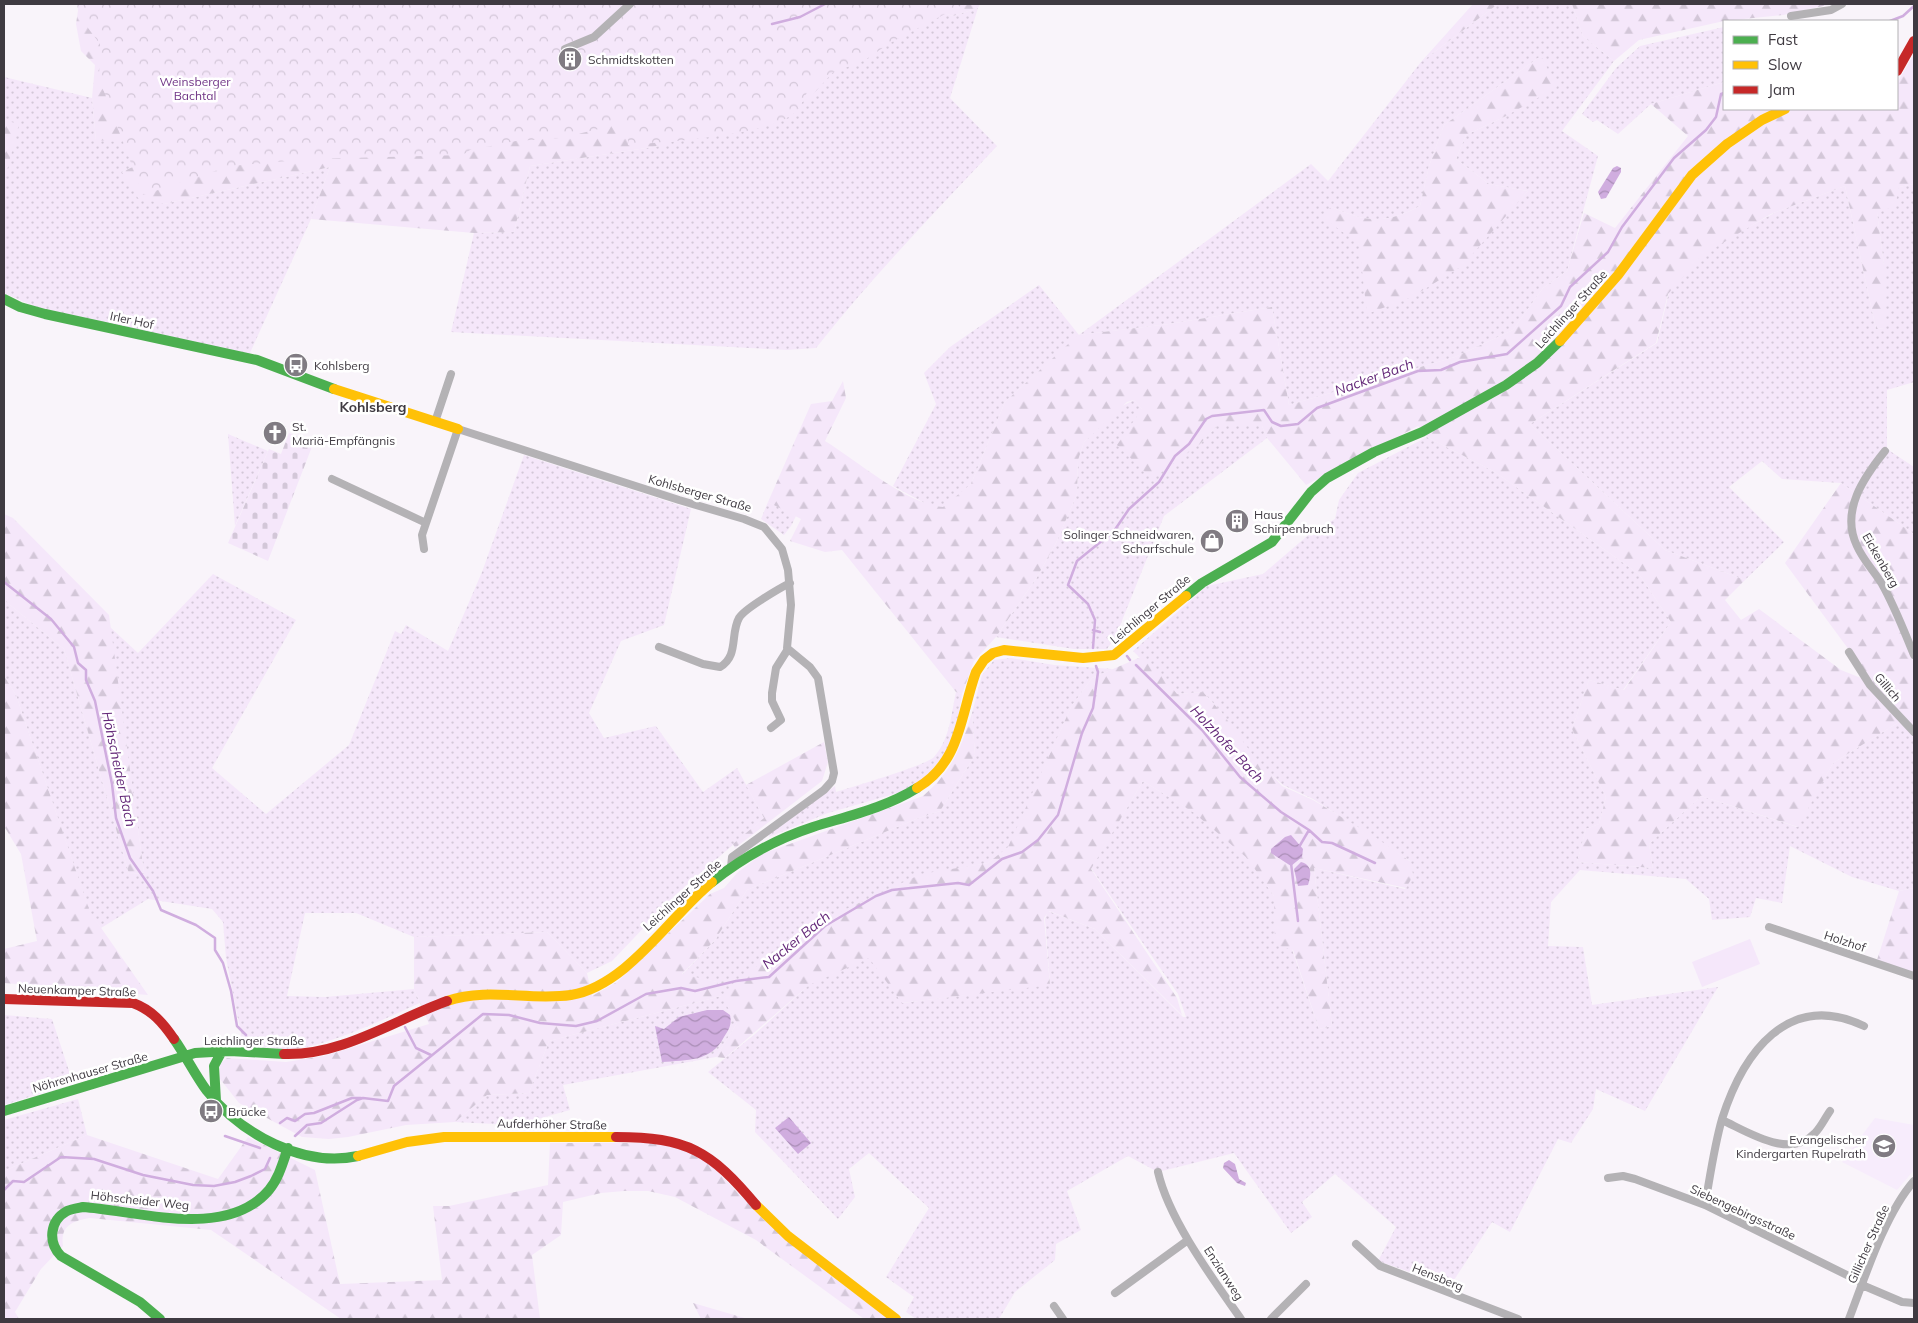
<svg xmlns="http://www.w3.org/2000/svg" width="1918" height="1323" viewBox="0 0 1918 1323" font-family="Mulish,sans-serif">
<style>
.built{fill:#f7ecfc}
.grass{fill:url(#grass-dots);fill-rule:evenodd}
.forest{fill:url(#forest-firs)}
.cemetery{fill:url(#cemetery-stones)}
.park{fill:url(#park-crowns)}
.garden{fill:#f5e7fa}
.water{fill:url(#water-waves)}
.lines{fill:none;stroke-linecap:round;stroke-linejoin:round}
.stream{stroke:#d0addf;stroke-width:2.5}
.street{stroke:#b4b2b5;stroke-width:8}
.fast{stroke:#4caf50;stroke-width:10}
.slow{stroke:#ffc107;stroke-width:10}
.jam{stroke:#c62828;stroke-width:10}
.labels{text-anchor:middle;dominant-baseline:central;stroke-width:5;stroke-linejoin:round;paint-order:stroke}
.poi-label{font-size:12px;fill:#3f3a41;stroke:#fff;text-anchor:start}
.park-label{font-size:12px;fill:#703486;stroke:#fff}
.street-label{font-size:12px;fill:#3f3a41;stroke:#fff}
.water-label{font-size:14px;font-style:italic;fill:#632778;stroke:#fff}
.neighbourhood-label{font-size:14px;font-weight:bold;fill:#3f3a41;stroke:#fff}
</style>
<defs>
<pattern id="grass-dots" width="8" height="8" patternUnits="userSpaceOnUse" patternTransform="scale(1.25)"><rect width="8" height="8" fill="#f5e7fa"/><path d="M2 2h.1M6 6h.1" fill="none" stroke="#d3c7d8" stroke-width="1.8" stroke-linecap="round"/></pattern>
<pattern id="forest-firs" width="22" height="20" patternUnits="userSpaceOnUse" patternTransform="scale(1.25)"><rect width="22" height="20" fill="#f5e7fa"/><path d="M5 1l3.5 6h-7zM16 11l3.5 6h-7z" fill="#d3c7d8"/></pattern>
<pattern id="cemetery-stones" width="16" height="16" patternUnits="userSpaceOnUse" patternTransform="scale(1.25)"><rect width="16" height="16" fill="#f5e7fa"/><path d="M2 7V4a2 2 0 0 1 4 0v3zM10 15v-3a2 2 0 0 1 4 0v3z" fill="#d3c7d8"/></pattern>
<pattern id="park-crowns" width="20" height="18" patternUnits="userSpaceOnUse" patternTransform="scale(1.25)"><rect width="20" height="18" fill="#f5e7fa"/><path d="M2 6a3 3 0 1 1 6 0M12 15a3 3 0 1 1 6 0" fill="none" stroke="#d3c7d8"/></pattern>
<pattern id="water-waves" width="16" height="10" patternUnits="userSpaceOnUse" patternTransform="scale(1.25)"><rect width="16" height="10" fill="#d0addf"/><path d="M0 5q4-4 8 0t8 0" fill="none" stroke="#aa8eb6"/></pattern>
</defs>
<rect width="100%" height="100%" fill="#f9f4fa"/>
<!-- built -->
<path class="built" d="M1875,1118L1914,1125V1170L1897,1190L1842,1162Z"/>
<!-- grass -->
<path class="grass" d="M894,4H918L953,16L978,8L950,98L997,146C935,212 872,277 816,348L787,350L451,332L474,233L514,232L530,166L659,146Z
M1498,4H1572L1583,36L1614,61L1562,131L1598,156L1567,271L1543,288L1513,330L1455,357L1289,405L1272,307L1169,324L1079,335L1005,402L971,484L954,500L943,507L930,506L893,486L936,404L924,373L950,347L1039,285L1079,335L1311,164L1328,181L1421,62ZM1541,56L1506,116L1466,135L1456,159L1489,184L1528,191L1516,204L1359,244L1331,207C1367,222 1384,225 1420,206L1429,166L1444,125Z
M1724,27V82L1651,104L1618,134L1597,120L1593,122L1582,114L1616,68L1640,46Z
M4,77L92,98L96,140L151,129L307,84L122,172L164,204L330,167L311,219L249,355L36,307L4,293Z
M1914,184V382L1887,390V449L1914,467V534L1841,483L1782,479L1762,461L1729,487L1784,542L1745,580L1665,550L1530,424L1657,343L1669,292L1702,253L1776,212L1845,186L1876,329L1884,328V265L1877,213L1899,187Z
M1134,400L1142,409L1200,444L1217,426H1262L1267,438L1164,516L1115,638L1107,649H1074L996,637L1037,577L1056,543L1077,494L1078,460L1084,442L1120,407Z
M228,434L268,451L235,526Z
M1427,437L1495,472L1639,574L1671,622L1623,690L1589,680L1572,729L1606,797L1599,824L1586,829L1577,862L1653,868L1649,844L1701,796L1797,827L1833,763L1899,722L1914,735V888L1899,891L1852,877L1790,846L1782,903L1756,898L1750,917L1712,920L1709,899L1686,879L1580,870L1551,902L1548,946L1583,947L1592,1005L1718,987L1645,1111L1596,1089L1593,1109L1571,1143L1558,1139L1510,1232L1492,1222L1450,1286L1378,1261L1396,1227L1335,1174L1302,1202L1312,1217L1291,1233L1234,1153L1158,1172L1128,1156L1067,1191L1081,1230L1056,1244L1055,1260L1015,1292L999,1319H916L906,1312L914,1297L886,1277L929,1208L869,1153L849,1169L855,1197L838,1219L755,1132L756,1110L708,1072L755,1034L810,984L869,957L903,1003L1050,984L1045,919L1048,911L1095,929L1183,1017H1186L1178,994L1091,868L1143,781L1195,813L1248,858L1274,896L1319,1029L1332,1026L1314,868L1405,889L1413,876L1410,861L1313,799L1283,785L1250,756L1222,713L1203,692L1177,694L1133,651L1207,586L1263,574L1313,531L1335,519L1339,500L1358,473Z
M524,455L691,509L664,625L621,641L589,713L604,738L656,726L703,792L737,768L764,818L674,896L612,961L587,973L547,932L414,937L356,913H305L287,996L325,997L414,989L420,1003C386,1018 329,1046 293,1049C278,1050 259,1045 243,1044L226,958L223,922L212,909L148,899L101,928L90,913L16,695L4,676V600L64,649L129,874L144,873L110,627L138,653L213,574L296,620L212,768L266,814L349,745L395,631L401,634L406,625L448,651L482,572Z
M768,502L796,516L791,526L784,535L761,519Z
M1011,658L1054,665L1113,669L1092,678L1071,707L1009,847L988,863L960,868L737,1023L716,1057L563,1085L570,1110L516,1125L455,1122L487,1095L529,1093L549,1041L721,996L717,982L682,975L715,940L747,890L916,819L940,811L975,755L972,713L982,675L994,660Z
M956,692L962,694L957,725L946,753L928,775L908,790L828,813L769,837V834L835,786L836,792C852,787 927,765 934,757C950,739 951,715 956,692Z
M4,1015L52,1019L73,1083L4,1105Z
M78,1099L87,1135L4,1171V1120Z"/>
<!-- forest -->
<path class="forest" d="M79,4L151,129L120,142L96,140L92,98L95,65L81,51L76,24Z
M894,4L808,100L659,146L530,166L514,232L474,233L311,219L330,167L164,204L138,198L122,172L309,84Z
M918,4H980L978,8L953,16Z
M1473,4H1498L1421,62Z
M1572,4H1832L1783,15L1724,21L1639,40L1614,61L1583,36Z
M1914,54V184L1899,187L1895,206L1877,213L1884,265V328L1876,329L1845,186L1771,214L1701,256L1668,294L1656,343L1530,424L1665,550L1745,580L1725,600L1741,620L1759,609L1841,670L1866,680L1852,654L1785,563L1841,483L1914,534V610L1895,619L1914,663V734L1899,722L1833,763L1798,827L1701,796L1649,844L1653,868L1577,862L1586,829L1599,824L1606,797L1572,729L1589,680L1624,690L1671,622L1639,574L1495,472L1427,437L1418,426L1306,485L1267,438L1262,426H1217L1200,444L1152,479L1117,445L1142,409L1134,400L1127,402L1084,442L1078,460L1077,494L1056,543L1037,577L996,637L974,661L962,694L956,692L842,550L825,552L790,541L801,519L768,502L811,404L832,401L843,381L846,398L825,441C856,460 908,505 943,507L971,484L1005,402L1078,335L1169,324L1272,307L1289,405L1455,357L1513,330L1543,288L1567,271L1584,213L1615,228L1688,136L1651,104L1724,82V109H1897V83Z
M1541,56L1557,87L1506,116L1466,135L1456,159L1489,184L1528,191L1462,266L1412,297L1367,314L1359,244L1322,217L1331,207C1367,222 1384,225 1420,206L1429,166L1444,125Z
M4,120L19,124L4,182Z
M4,514L13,518L109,615L144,873L129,874L64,649L4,600Z
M1141,657L1163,677L1177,694L1203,692L1222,713L1253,755L1282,786L1313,800L1375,837L1411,862L1413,876L1406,888L1314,868L1332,1026L1319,1029L1293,950L1275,945L1274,896L1247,858L1193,812L1143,781L1091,869L1177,998L1182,1015L1095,929L1049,911L1044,918L1050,985L902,1003L869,958L809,985L725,1058L716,1057L737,1023L721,996L549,1041L529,1093L487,1095L455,1122L406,1125L348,1137L329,1139L302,1137L239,1103L220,1079V1064L227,1058L286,1062L324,1056L429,1024L414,989V937L547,932L587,973L592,996L617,982L710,894L724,888L737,873L762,854L923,796C952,771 961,748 972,713L975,755L940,811L916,819L747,890L715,940L682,974L717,982L722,996L797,932L921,874L988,863L1008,847L1071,707L1092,678Z
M4,676L16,695L90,912L148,995L4,983V949L37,941L21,854L4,826Z
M824,742L828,762L822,781L735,848L733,844L764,818L746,785Z
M1914,888V973L1877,960L1899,891Z
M87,1135L218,1179L248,1137L315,1170L340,1284L442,1280L433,1206H449L548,1185L550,1143H654L681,1149L706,1160L764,1220L888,1319H864L756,1240L675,1197L648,1191H624L601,1193L563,1202L561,1235L532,1255L540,1319H341L211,1230L90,1218C73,1221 60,1225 63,1246L41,1269L15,1312L19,1319H4V1171Z
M693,1303L748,1319H701Z"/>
<!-- cemetery -->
<path class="cemetery" d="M289,433L313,444L268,561L228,543L269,449L281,454Z"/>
<!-- park -->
<path class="park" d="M77,4H964L890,43L865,60L812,81C807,91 802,108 793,114C765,136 665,142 628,145V122L561,138L516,141L470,150L463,155L312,159L230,166L143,195L99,78L100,44L79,16Z"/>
<!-- garden -->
<path class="garden" d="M1914,610V648L1900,616Z
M1750,939L1760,964L1702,987L1692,962Z"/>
<!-- water -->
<path class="water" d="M1617,166L1621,168V172L1606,198L1601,199L1598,192L1613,168Z
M1291,835L1303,849L1302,857L1291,866L1271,853V849L1285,837Z
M1301,862C1313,865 1311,876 1308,885L1298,886L1294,869Z
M707,1010H723L730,1015C732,1025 729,1029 724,1037C711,1062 687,1060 662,1062L655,1026L664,1029L679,1017Z
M789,1117L811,1143L798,1154L775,1128Z
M1229,1160L1235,1164L1239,1179L1246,1183L1245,1186L1237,1183L1223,1168L1224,1163Z"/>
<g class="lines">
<!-- stream -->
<path class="stream" d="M1890,21L1903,16L1914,6
M772,24L800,17L825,4
M4,582L51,619L74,647L78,663L86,670V680L95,701L112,784L116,818L130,858L153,891L161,910L196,925L215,938V950L223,963L231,991L237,1026L246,1035
M1093,630L1100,632
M1093,648L1095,620L1088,604L1068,585L1077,561L1114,531L1129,509L1159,482L1175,456L1189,444L1206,419L1212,416L1264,410L1272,422L1281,426L1298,424L1317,408L1418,371L1441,370L1460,362L1507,354L1561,306L1570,287L1608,252L1622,227L1674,158L1706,130L1716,117L1721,94L1724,93
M1127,656L1130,660
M1136,665L1202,730L1240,777L1281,812L1309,830L1299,847
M1309,830L1322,842L1332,843L1375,863
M1291,863L1298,921
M405,1027L416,1048L431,1055
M280,1123L287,1118L295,1121L305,1114L314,1113L352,1098H361
M225,1136L260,1148
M295,1136L307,1125L321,1123L357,1100L363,1098L388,1101L394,1086L483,1014L509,1015L540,1023L576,1026L597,1021L646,994L681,988L695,991L736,981L769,977L825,926L876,896L892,890L958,883L969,885L1002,859L1022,852L1038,840L1058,815L1082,733L1093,708L1098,672L1096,666
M4,1190L13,1181L24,1182L61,1157L94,1159L143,1175L193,1185L214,1186L235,1182L251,1176L265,1169L270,1158"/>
<!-- street -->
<path class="street" d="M1791,16L1831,10L1842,4
M565,49L594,37L630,4
M435,422L451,374
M1885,451C1864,477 1840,511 1857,546C1863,560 1874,571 1882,584C1895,607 1904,631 1914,655
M332,479L426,523
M424,549L422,535L458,429L679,500L744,519L764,527L782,549L788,570L791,605L787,648L810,667L818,678L834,773L832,781L824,790L732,857L731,867
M659,647L703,664L720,667C739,656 730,634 739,618C744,609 780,588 790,583
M1849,652L1870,685L1914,732
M771,728L781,720L772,701V693L776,668L788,649
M1769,927L1914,976
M1722,1120C1748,1132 1790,1160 1815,1133C1821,1127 1825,1118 1830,1111
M1158,1172C1169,1220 1213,1279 1241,1319
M1608,1178L1623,1176L1635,1179L1705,1205L1863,1283
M1705,1205C1710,1177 1714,1147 1722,1119C1743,1053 1788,990 1864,1026
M1356,1244L1380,1266L1518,1319
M1862,1285L1902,1302L1914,1303
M1115,1293L1188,1240
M1054,1306L1063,1319
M1271,1319L1306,1284
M1849,1319C1865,1277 1885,1214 1914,1181"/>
<!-- fast -->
<path class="fast" d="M4,299L20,307L45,314L257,360L334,389
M1186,596L1202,583L1272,542L1311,492L1327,478L1374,452L1422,432L1506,385L1537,363L1560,341
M712,882C742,858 776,839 813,827C848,816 885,808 917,788
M174,1039C186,1056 195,1075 207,1091C241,1134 303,1168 358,1156
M216,1101L214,1066L222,1051
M4,1111L195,1053L230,1051L284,1054
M160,1319L140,1302L61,1256C48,1243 49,1221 67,1211C71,1209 78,1208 83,1207C139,1211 227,1240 269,1190C279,1178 283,1162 288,1148"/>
<!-- slow -->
<path class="slow" d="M1560,341L1618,275L1692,175L1727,144L1762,120L1785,109
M334,389L458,429
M917,788C961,762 960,716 976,672L984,660L993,653L1004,650L1083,658L1114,655L1186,596
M447,1001C488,987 529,1001 571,995C627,986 670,916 712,882
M358,1156L407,1142L444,1137H616
M756,1205L788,1236L896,1319"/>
<!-- jam -->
<path class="jam" d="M1897,71L1914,41
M4,999L133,1003C152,1010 163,1023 174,1039
M284,1054C342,1056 394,1020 447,1001
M616,1137C687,1137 711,1151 756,1205"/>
</g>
<!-- icons -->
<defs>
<g id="building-disc" transform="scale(1.25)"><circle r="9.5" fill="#807b82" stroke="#fff"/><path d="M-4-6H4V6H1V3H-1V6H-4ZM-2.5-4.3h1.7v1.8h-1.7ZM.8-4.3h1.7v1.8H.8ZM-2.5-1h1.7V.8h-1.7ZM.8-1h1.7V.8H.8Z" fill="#fff"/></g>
<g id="bus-disc" transform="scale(1.25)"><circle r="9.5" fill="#807b82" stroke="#fff"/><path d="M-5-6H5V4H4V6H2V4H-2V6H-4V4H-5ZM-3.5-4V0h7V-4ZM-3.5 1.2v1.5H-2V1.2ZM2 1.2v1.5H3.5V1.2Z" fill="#fff"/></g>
<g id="church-disc" transform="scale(1.25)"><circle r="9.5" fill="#807b82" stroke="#fff"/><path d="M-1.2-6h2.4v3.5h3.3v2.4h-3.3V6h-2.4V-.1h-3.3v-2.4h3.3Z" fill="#fff"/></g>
<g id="shop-disc" transform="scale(1.25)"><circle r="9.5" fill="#807b82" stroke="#fff"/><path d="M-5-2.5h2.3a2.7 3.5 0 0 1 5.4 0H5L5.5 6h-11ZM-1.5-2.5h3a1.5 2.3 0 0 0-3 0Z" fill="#fff"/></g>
<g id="school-disc" transform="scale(1.25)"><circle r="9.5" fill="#807b82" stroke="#fff"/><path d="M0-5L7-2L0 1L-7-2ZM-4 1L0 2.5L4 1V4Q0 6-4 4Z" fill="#fff"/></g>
</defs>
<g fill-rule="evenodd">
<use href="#building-disc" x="570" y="59"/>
<use href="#bus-disc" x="296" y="365"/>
<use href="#church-disc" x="275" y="433"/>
<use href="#building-disc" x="1237" y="521"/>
<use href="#shop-disc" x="1212" y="541"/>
<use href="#bus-disc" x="211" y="1111"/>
<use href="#school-disc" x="1884" y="1146"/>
</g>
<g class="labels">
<!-- poi labels -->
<g class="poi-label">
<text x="588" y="59">Schmidtskotten</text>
<text x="314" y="365">Kohlsberg</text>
<text x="292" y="426">St.<tspan x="292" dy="14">Mariä-Empfängnis</tspan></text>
<text x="1254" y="514">Haus<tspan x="1254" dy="14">Schirpenbruch</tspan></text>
<text x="1194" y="534" text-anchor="end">Solinger Schneidwaren,<tspan x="1194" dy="14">Scharfschule</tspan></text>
<text x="228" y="1111">Brücke</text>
<text x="1866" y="1139" text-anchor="end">Evangelischer<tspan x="1866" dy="14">Kindergarten Rupelrath</tspan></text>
</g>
<!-- park labels -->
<g class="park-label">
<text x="195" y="81">Weinsberger<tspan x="195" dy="14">Bachtal</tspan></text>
</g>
<!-- street labels -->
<g class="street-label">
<text transform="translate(1571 309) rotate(-48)">Leichlinger Straße</text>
<text transform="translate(132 320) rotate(12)">Irler Hof</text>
<text transform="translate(700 493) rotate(16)">Kohlsberger Straße</text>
<text transform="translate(1881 560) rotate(60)">Eickenberg</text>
<text transform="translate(1150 609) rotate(-40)">Leichlinger Straße</text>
<text transform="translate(1888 687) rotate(49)">Gillich</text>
<text transform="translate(682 895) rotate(-42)">Leichlinger Straße</text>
<text transform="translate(1845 941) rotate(18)">Holzhof</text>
<text transform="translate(77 990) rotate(2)">Neuenkamper Straße</text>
<text x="254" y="1040">Leichlinger Straße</text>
<text transform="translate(90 1072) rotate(-16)">Nöhrenhauser Straße</text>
<text transform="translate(552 1124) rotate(1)">Aufderhöher Straße</text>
<text transform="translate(140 1200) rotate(6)">Höhscheider Weg</text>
<text transform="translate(1743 1212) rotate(25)">Siebengebirgsstraße</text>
<text transform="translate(1868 1244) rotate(-66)">Gillicher Straße</text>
<text transform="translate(1224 1273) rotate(57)">Enzianweg</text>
<text transform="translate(1438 1277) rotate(22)">Hensberg</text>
</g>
<!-- water labels -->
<g class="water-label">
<text transform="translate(1374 377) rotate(-20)">Nacker Bach</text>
<text transform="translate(1227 744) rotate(47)">Holzhofer Bach</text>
<text transform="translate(119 769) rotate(78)">Höhscheider Bach</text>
<text transform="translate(796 940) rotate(-39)">Nacker Bach</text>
</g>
<!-- neighbourhood labels -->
<g class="neighbourhood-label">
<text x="373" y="407">Kohlsberg</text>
</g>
</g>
<!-- border -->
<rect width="1918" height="1323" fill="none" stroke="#3f3a41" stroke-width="10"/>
<!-- legend -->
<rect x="1723" y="20" width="175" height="90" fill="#ffffff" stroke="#b2b0b3"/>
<rect x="1733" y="36" width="25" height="8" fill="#4caf50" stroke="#b2b0b3"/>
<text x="1768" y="45" font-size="15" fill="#3f3a41">Fast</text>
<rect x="1733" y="61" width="25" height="8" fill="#ffc107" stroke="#b2b0b3"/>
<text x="1768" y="70" font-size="15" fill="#3f3a41">Slow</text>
<rect x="1733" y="86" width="25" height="8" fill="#c62828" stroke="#b2b0b3"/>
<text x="1768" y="95" font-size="15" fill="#3f3a41">Jam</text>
</svg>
